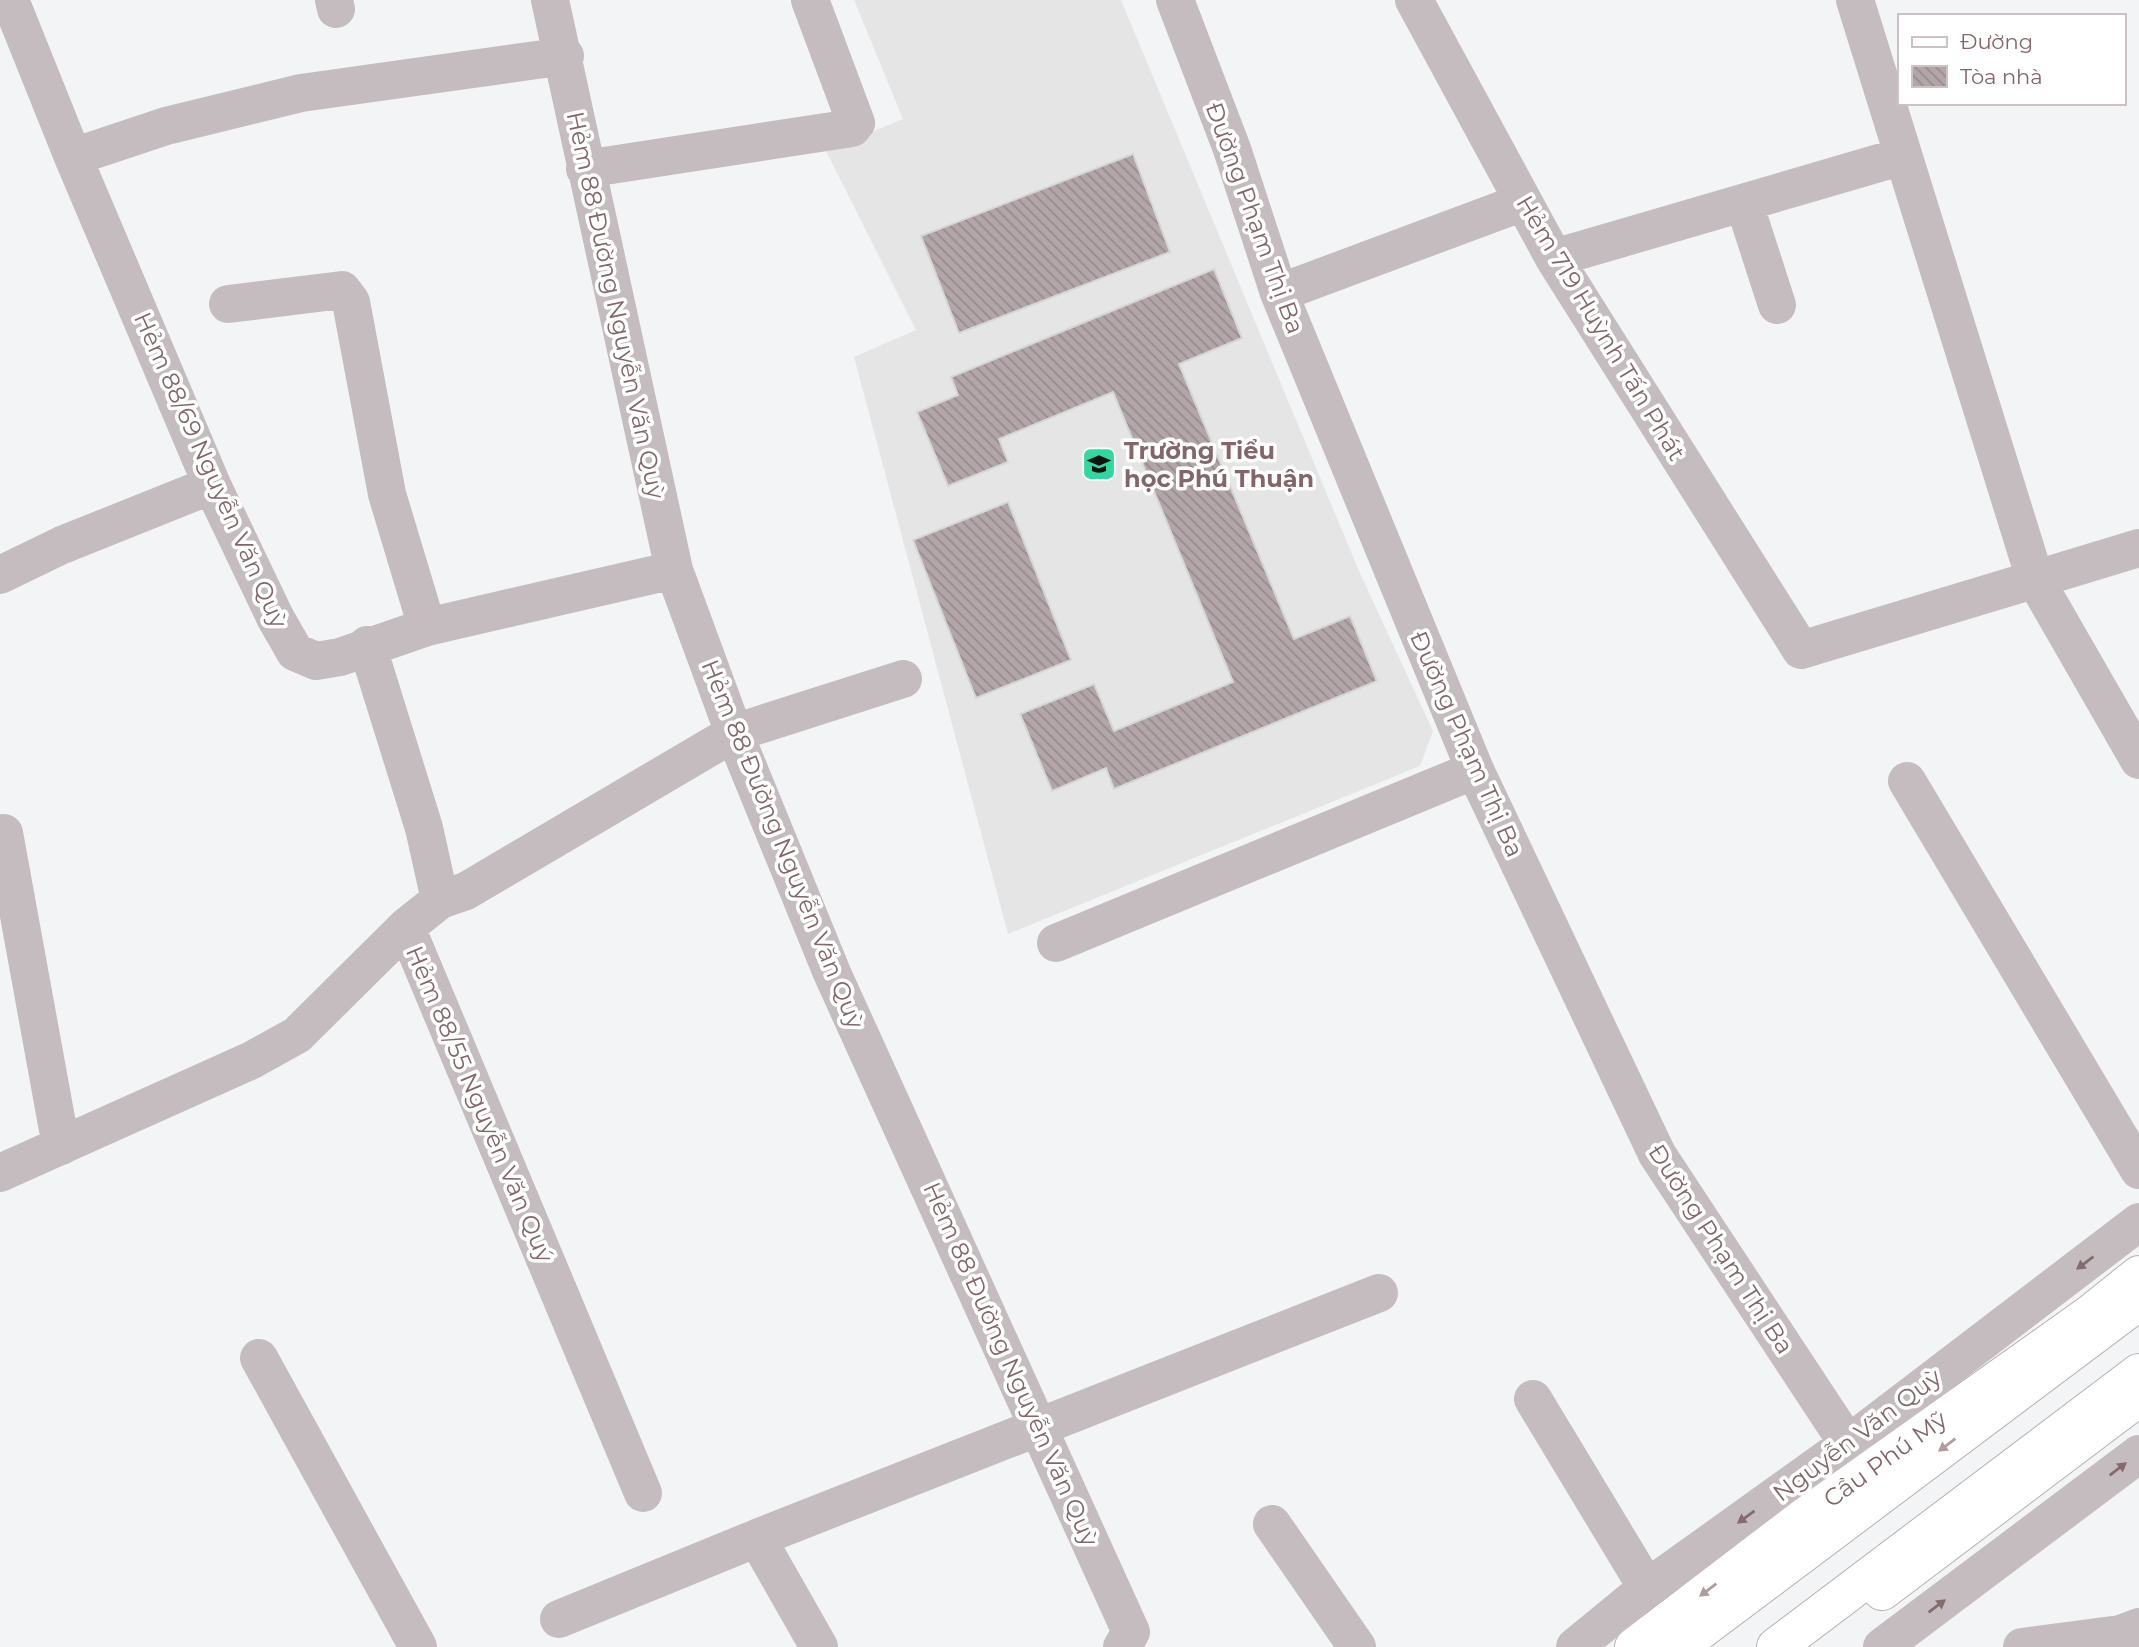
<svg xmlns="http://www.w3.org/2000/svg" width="2139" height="1647" viewBox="0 0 2139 1647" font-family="Montserrat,sans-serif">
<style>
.built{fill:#e6e5e6}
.building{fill:url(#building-back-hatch);stroke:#d5d6d7;stroke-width:2}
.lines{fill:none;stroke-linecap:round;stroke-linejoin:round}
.major-casing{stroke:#b9b0b1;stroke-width:40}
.highway-casing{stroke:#b7b0b1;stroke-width:40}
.minor{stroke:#c4bcbe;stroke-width:38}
.major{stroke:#fff;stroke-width:38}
.highway{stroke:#fff;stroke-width:38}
.oneway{fill:#856a6e}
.oneway2{fill:#ae9c9e}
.labels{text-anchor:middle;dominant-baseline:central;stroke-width:7;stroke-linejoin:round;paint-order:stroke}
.street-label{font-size:24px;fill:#82666a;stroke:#fff}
.poi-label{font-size:24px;font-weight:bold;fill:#82666a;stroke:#fff;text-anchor:start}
</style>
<defs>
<pattern id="building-back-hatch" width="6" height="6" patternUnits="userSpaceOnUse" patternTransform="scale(1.75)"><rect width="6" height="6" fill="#b3a6a8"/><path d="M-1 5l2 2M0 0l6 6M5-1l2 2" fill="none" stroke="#978b8d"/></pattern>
</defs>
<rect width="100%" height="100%" fill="#f2f4f6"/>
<!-- built -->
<path class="built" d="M854,0H1121L1359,571L1433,731L1420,766L1008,934L854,357L916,330L826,151L903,119Z"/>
<!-- building -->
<path class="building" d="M1133,154L1170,252L959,333L921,236Z
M1214,269L1242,338L1179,364L1294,639L1350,616L1377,681L1114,789L1106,768L1052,791L1020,714L1094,684L1114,731L1233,682L1113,392L999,439L1008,462L948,486L917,412L958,395L951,377Z
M1008,502L1071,660L976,698L913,540Z"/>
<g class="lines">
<!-- major casing -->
<g class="major-casing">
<path id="major" d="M1882,1591L2139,1397
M1634,1647L1802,1519L2089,1315L2139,1275"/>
</g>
<!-- highway casing -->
<g class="highway-casing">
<path id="highway" d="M1678,1647L2139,1301
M1776,1647L2139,1373"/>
</g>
<!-- minor -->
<path class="minor" d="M10,0L73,157L212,485L275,617L295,652L316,661L340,657L427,627L674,570
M334,0L336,9
M550,0L674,570L734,733L832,973L1131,1632L1122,1647
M1175,0L1232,149L1279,293L1475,770L1657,1154L1848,1444
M1414,0L1554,258L1801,650L2139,548
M1855,0L2035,579L2139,760
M73,157L166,126L301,93L565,56
M585,169L852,128L856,123L810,0
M1744,203L1777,305
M1554,258L1903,156
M1279,293L1523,202
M228,304L342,290L351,302L387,494L427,627
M0,575L62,545L212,485
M367,645L424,828L440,900
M1907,781L2139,1170
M4,833L61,1146
M406,927L440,900L466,891L734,733L903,679
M1056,943L1475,770
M0,1173L252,1060L297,1035L406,927L643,1493
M259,1358L418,1647
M1533,1399L1647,1588
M1272,1524L1357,1647
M757,1538L1379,1293
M559,1619L757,1538L819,1647
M1575,1647L1647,1588L1848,1444L2139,1222
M1882,1647L2139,1454
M2022,1647L2120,1634L2139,1627"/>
<!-- major -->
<use href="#major" class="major"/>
<!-- highway -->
<use href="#highway" class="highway"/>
</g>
<!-- one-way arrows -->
<defs><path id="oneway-solid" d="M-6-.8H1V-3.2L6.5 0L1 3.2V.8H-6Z" transform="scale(1.75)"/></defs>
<g class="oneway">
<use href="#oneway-solid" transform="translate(2085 1263) rotate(143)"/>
<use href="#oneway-solid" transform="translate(2118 1469) rotate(-37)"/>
<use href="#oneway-solid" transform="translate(1746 1517) rotate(144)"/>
<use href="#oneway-solid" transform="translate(1937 1606) rotate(-37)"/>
</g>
<g class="oneway2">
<use href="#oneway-solid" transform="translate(1947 1445) rotate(143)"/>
<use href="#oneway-solid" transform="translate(1708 1590) rotate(143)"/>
</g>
<!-- icons -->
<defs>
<g id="school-square" transform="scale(1.75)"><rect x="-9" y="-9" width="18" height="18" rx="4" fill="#30d8a0" stroke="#fff"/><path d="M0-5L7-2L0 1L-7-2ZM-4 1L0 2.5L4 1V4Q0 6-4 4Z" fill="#111"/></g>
</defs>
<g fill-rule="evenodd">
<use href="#school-square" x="1099" y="464"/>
</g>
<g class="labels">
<!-- street labels -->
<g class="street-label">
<text transform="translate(1255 218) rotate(70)">Đường Phạm Thị Ba</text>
<text transform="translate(616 305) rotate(78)">Hẻm 88 Đường Nguyễn Văn Quỳ</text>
<text transform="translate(1601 328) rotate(59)">Hẻm 719 Huỳnh Tấn Phát</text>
<text transform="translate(211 470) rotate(66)">Hẻm 88/69 Nguyễn Văn Quỳ</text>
<text transform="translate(1467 744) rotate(66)">Đường Phạm Thị Ba</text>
<text transform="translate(783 844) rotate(68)">Hẻm 88 Đường Nguyễn Văn Quỳ</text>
<text transform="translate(480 1104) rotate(67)">Hẻm 88/55 Nguyễn Văn Quý</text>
<text transform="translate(1721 1249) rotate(57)">Đường Phạm Thị Ba</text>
<text transform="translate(1011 1364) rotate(66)">Hẻm 88 Đường Nguyễn Văn Quỳ</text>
<text transform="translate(1857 1435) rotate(-37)">Nguyễn Văn Quỳ</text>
<text transform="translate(1885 1459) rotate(-36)">Cầu Phú Mỹ</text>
</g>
<!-- poi labels -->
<g class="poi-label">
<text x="1124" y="450">Trường Tiểu<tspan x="1124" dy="28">học Phú Thuận</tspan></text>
</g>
</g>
<!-- legend -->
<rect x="1898" y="14" width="228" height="91" fill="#ffffff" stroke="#cdc2c3" stroke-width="2"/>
<rect x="1912" y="37" width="35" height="10" fill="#ffffff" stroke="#cdc2c3" stroke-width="2"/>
<text x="1960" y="49" font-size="21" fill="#82666a">Đường</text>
<rect x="1912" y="66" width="35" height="21" fill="url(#building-back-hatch)" stroke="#cdc2c3" stroke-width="2"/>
<text x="1960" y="84" font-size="21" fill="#82666a">Tòa nhà</text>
</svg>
